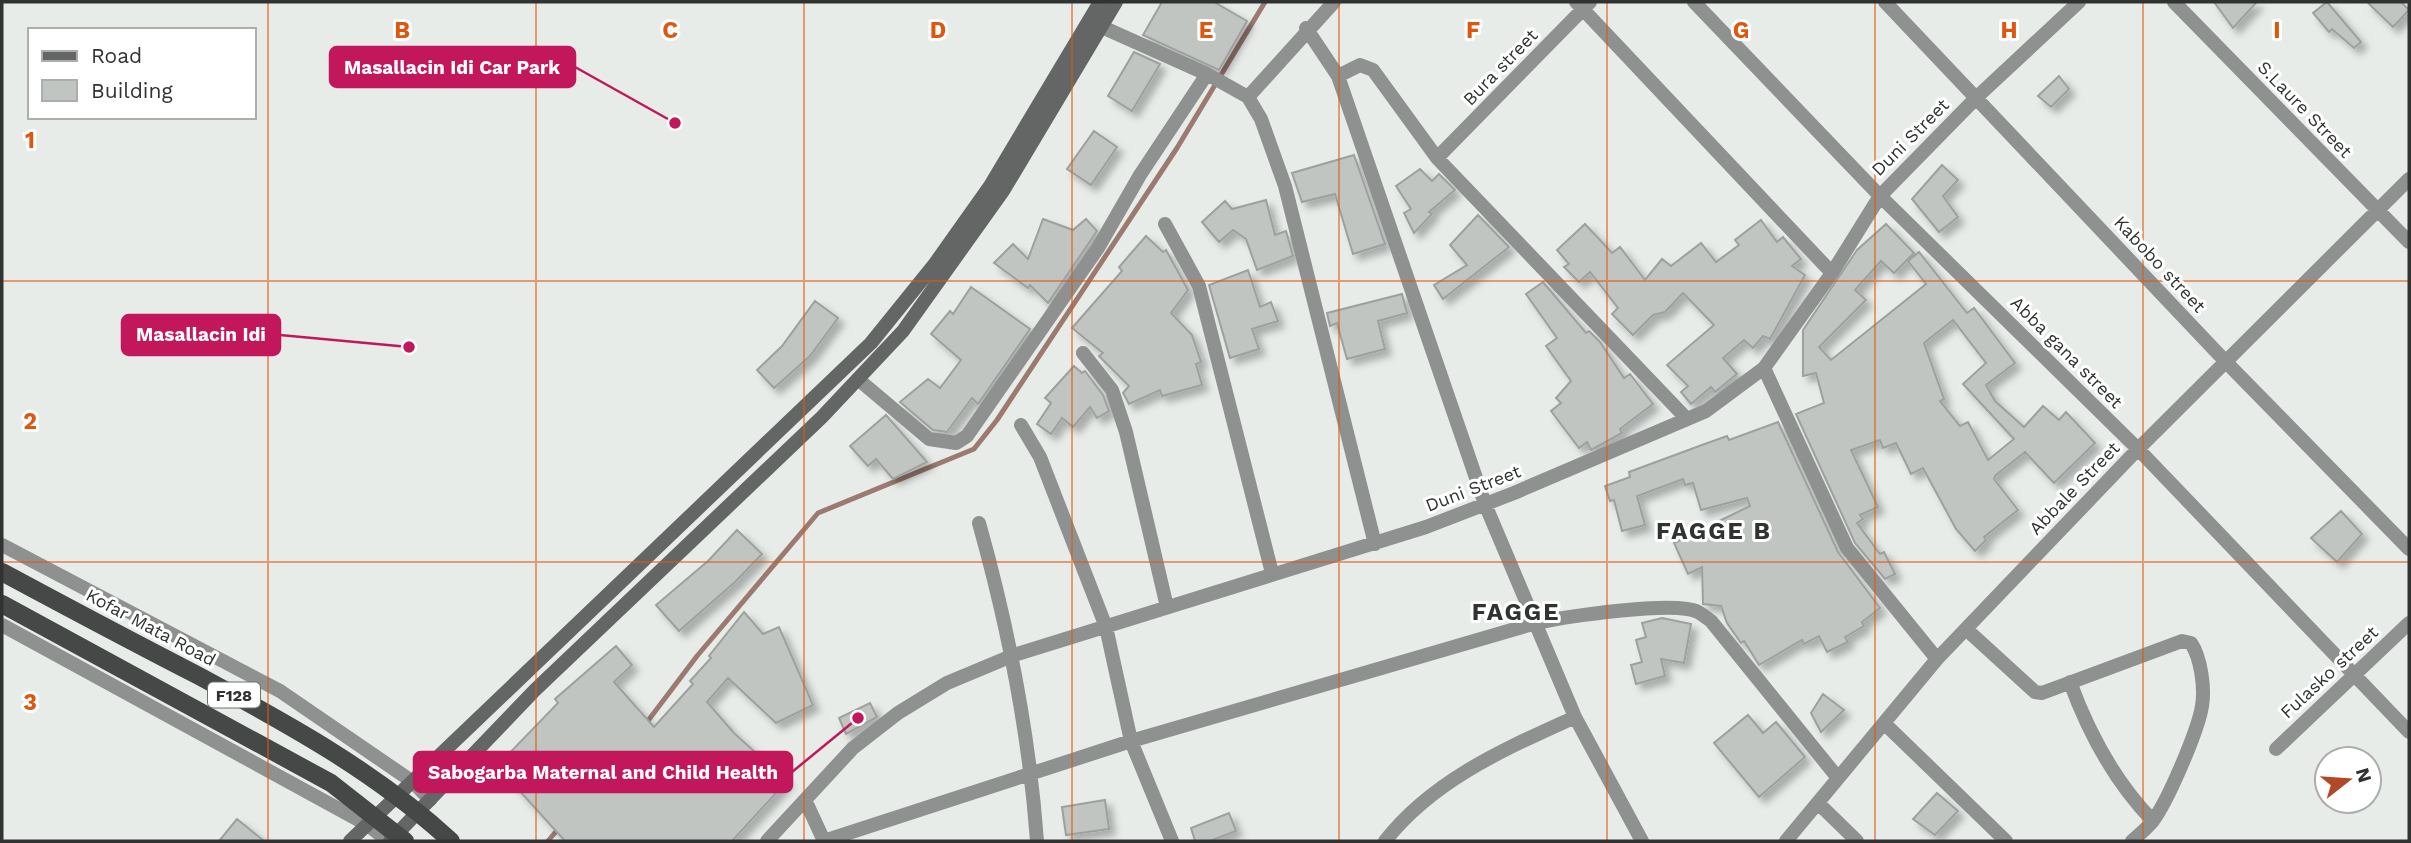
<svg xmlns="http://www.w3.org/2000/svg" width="2411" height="843" viewBox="0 0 2411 843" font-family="'Work Sans',sans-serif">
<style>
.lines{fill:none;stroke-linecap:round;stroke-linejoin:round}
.stream{stroke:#9c7a70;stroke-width:5}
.building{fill:#c0c5c2;stroke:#9ca19e;stroke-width:2;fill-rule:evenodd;filter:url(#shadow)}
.minor{stroke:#8e918f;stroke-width:14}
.secondary{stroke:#636664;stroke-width:14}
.primary-bridge{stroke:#454846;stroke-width:18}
.grid{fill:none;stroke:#df570e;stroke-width:2;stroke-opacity:0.55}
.labels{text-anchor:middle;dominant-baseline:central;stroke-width:6;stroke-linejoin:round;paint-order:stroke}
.shield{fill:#fff;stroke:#6f7070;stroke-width:2}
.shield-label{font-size:16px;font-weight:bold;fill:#313332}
.street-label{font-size:18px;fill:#313332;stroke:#fff}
.district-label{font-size:24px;font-weight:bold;letter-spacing:2px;fill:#313332;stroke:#fff}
.grid-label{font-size:23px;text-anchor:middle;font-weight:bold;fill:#df570e;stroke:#fff;stroke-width:6;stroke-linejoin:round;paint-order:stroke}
.leader{fill:none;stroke:#c2185b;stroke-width:2.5}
.callout-dot{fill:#c2185b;stroke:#fff;stroke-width:2.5}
.callout{fill:#c2185b;stroke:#c2185b;stroke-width:2.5}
.callout-label{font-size:19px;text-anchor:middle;font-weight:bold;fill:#fff}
</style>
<defs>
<filter id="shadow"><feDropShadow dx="6" dy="6" stdDeviation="3.5" flood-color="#0004"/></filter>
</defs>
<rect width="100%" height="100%" fill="#e7ece9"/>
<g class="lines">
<!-- stream -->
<path class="stream" d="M644,726L697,656L818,513L974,449L997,420L1177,148L1265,2
M548,841L559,828"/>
</g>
<!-- building -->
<path class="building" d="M1162,2H1214L1247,21L1219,70L1143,35Z
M2214,2H2257L2233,28Z
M2327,2L2361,42L2354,48L2332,29L2329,32L2313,13Z
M2367,2H2401L2409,10L2393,27Z
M1134,52L1160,64L1132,111L1108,96Z
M2059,76L2069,89L2051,107L2038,96Z
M1094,131L1117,147L1091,185L1067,169Z
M1354,155L1385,244L1353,254L1335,194L1302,202L1292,173Z
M1942,165L1958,180L1943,196L1958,217L1939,232L1912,199Z
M1420,169L1432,181L1439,174L1455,190L1429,212L1432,214L1414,233L1404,213L1411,209L1396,186Z
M1266,200L1275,235L1286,231L1293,256L1257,270L1246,239L1233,230L1219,242L1202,222L1225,201L1232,209Z
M1478,215L1509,247L1443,299L1434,285L1467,265L1450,245Z
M1043,219L1073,230L1086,219L1097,231L1048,303L1030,285L1028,288L994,263L1013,244L1028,259Z
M1761,220L1777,242L1783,237L1801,259L1792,266L1805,275L1770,339L1763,336L1753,348L1744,340L1723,358L1737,374L1715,392L1711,387L1691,404L1681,392L1688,386L1667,365L1714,325L1683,293L1665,312L1653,315L1633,335L1612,314L1618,308L1590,272L1579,282L1564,267L1569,264L1557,250L1585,224L1612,253L1620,247L1645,280L1662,259L1671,266L1701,243L1716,262L1739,245L1735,240Z
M1886,224L1914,253L1894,273L1881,261L1855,290L1866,300L1819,347L1831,360L1926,284L1908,261L1919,252L1967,313L1974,308L2015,363L1986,385L1995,401L2024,427L2043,406L2059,420L2066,412L2095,443L2054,483L2025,452L1996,475L1994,479L2018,510L1984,537L1986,540L1975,551L1956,529L1923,468L1911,474L1896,443L1883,448L1880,440L1851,450L1878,507L1860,515L1863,519L1857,523L1880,554L1884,552L1895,574L1885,579L1855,543L1796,414L1824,403L1816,373L1803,376V330L1857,250ZM1953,320L1986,363L1963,384L2014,439L1988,460L1968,422L1960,426L1940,401L1944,399L1924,343Z
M1146,236L1163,252L1166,250L1188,290L1171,313L1192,335L1201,362L1196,364L1202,385L1162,396L1160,390L1129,404L1123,393L1129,386L1099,356L1103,353L1072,328L1122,271L1119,267Z
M1248,270L1260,307L1271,302L1278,321L1252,329L1259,349L1230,358L1209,285Z
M1543,282L1586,333L1589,331L1600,342L1624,378L1630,374L1653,404L1620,429L1622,433L1591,450L1587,442L1579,448L1551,411L1561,403L1556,398L1571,381L1546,346L1557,338L1526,294Z
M971,287L1030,329L978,404L972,398L947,432L933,430L900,402L928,379L940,388L961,360L931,334L950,311L953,314Z
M1402,294L1407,313L1378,321L1385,349L1347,359L1337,323L1330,326L1327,313Z
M815,301L838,318L810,356L774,388L757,370L782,346Z
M1074,366L1082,373L1085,371L1103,395L1109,411L1097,418L1090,407L1073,427L1062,418L1051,434L1037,424L1051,403L1045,398Z
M886,415L927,462L893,479L876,459L868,466L850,446Z
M1778,422L1838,552L1880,608L1862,622L1864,626L1845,637L1848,642L1827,652L1819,636L1804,644L1802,640L1759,665L1744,641L1741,643L1727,623L1721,606L1703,604L1702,567L1688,574L1674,543L1750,506L1747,498L1701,510L1693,483L1685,485L1683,479L1637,496L1645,525L1622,531L1614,500L1610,501L1605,486L1630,477L1629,472L1702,445L1727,436L1729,440Z
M2341,511L2362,534L2337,562L2311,538Z
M737,530L762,554L735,582L679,631L656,605L708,561Z
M744,612L763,634L779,627L813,705L776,723L728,678L707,702L734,733L787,781L732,841H565L497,766L558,703L555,699L616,646L632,665L614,682L654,727L693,684L690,681L711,658L709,656Z
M1662,618L1691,624L1684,663L1661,659L1665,676L1636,684L1631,665L1642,662L1636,640L1646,637L1642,623Z
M1823,694L1844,710L1821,732L1811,713Z
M870,703L877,717L846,734L839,718Z
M1748,715L1763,733L1776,722L1805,757L1759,797L1714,743Z
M1937,793L1958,811L1935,835L1913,819Z
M1105,800L1109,829L1066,835L1062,807Z
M1229,813L1236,831L1210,841H1195L1191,828Z
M237,819L264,841H219Z"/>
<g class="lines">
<!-- minor -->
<path class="minor" d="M1576,2L1832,273
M1694,2L1880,196L2138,449L2409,732
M1885,2L2226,362L2409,549
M2174,2L2409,242
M1102,27L1207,74L1248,97L1261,119L1285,186L1375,544
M1306,28L1338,76L1485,504L1575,717L1642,841
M1338,76L1360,65L1373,70L1437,158L1687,419
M1248,97L1334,2
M1437,158L1590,2
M1165,224L1199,286L1272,573
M1083,353L1112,390L1126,432L1167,607
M1764,368L1847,548L1937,659
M859,380L929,439L956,443L967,436L1098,248L1140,175L1207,74
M1021,425L1040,457L1106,627L1131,741L1172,841
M979,523C1009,630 1029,731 1037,841
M2,545L280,691L413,782L430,800
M2,625L368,825L388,841
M1966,629L2035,692L2042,693L2182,641L2191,643C2201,658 2205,688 2202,706C2198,731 2167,803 2152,822C2146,829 2139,835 2132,841
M2070,682C2089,734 2114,781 2153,821
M1885,724L2006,841
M2276,749L2409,623
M806,802L824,841
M1818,803L1857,841
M767,841L853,748L898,713L947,683L1014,655L1426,527L1514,493L1706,411L1764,368L1832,273L1880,196L1978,96L2079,2
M824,841L1131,741L1536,623C1564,617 1675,600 1698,612C1702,614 1707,618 1711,621L1838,778
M1385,841C1434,779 1505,749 1575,717
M1786,841L1937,659L2138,449L2409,179"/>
<!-- secondary -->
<path class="secondary" d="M350,841L871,343L934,265L990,186L1100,2
M390,841L535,690L822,417L903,331L1003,191L1116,2"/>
<!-- primary-bridge -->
<path class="primary-bridge" d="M2,572C67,607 133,642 199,676C288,724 376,772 451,841
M2,604L331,783L405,841"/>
</g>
<!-- grid -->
<path class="grid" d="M268,2V841M536,2V841M804,2V841M1072,2V841M1339,2V841M1607,2V841M1875,2V841M2143,2V841M2,281H2409M2,562H2409"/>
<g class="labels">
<!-- shield labels -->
<rect class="shield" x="208" y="682.5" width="52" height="25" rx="5"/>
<g class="shield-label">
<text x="234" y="695">F128</text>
</g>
<!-- street labels -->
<g class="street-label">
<text transform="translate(1500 67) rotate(-46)">Bura street</text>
<text transform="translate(2305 109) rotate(46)">S.Laure Street</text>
<text transform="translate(1910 137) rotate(-45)">Duni Street</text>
<text transform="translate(2160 264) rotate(47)">Kabobo street</text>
<text transform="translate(2067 352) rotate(45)">Abba gana street</text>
<text transform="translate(1473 488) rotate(-21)">Duni Street</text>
<text transform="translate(2074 488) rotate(-46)">Abbale Street</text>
<text transform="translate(151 627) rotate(28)">Kofar Mata Road</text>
<text transform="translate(2329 672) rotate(-43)">Fulasko street</text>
</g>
<!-- district labels -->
<g class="district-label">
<text x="1714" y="531">FAGGE B</text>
<text x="1516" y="612">FAGGE</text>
</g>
</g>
<g class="grid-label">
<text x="402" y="38">B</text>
<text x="670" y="38">C</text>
<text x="938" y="38">D</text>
<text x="1206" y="38">E</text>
<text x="1473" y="38">F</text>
<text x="1741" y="38">G</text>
<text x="2009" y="38">H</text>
<text x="2277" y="38">I</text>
<text x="30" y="148">1</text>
<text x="30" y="429">2</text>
<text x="30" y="710">3</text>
</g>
<!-- callouts -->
<path class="leader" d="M675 123L575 67M409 347L280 335M858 718L792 772"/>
<g class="callout-dot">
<circle cx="675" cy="123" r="7"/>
<circle cx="409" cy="347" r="7"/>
<circle cx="858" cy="718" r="7"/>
</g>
<g class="callout">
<rect x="330" y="47" width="245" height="40" rx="7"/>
<rect x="122" y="315" width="158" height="40" rx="7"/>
<rect x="414" y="752" width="378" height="40" rx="7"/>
</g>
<g class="callout-label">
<text x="452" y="74">Masallacin Idi Car Park</text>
<text x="201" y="341">Masallacin Idi</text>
<text x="603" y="779">Sabogarba Maternal and Child Health</text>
</g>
<!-- border -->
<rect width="2411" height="843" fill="none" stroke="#313332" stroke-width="7"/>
<!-- legend -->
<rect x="28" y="28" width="228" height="91" fill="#ffffff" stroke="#adadad" stroke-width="2"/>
<rect x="42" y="51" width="35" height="10" fill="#636664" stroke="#adadad" stroke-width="2"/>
<text x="91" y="63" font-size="21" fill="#313332">Road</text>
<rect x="42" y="80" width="35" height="21" fill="#c0c5c2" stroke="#adadad" stroke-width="2"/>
<text x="91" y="98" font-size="21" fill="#313332">Building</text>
<!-- north arrow -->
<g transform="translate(2348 780) rotate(73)"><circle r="33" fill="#ffffff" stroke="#adadad" stroke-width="2"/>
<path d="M0-5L12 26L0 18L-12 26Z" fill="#b14828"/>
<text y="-10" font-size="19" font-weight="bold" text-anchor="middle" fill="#313332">N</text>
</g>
</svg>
